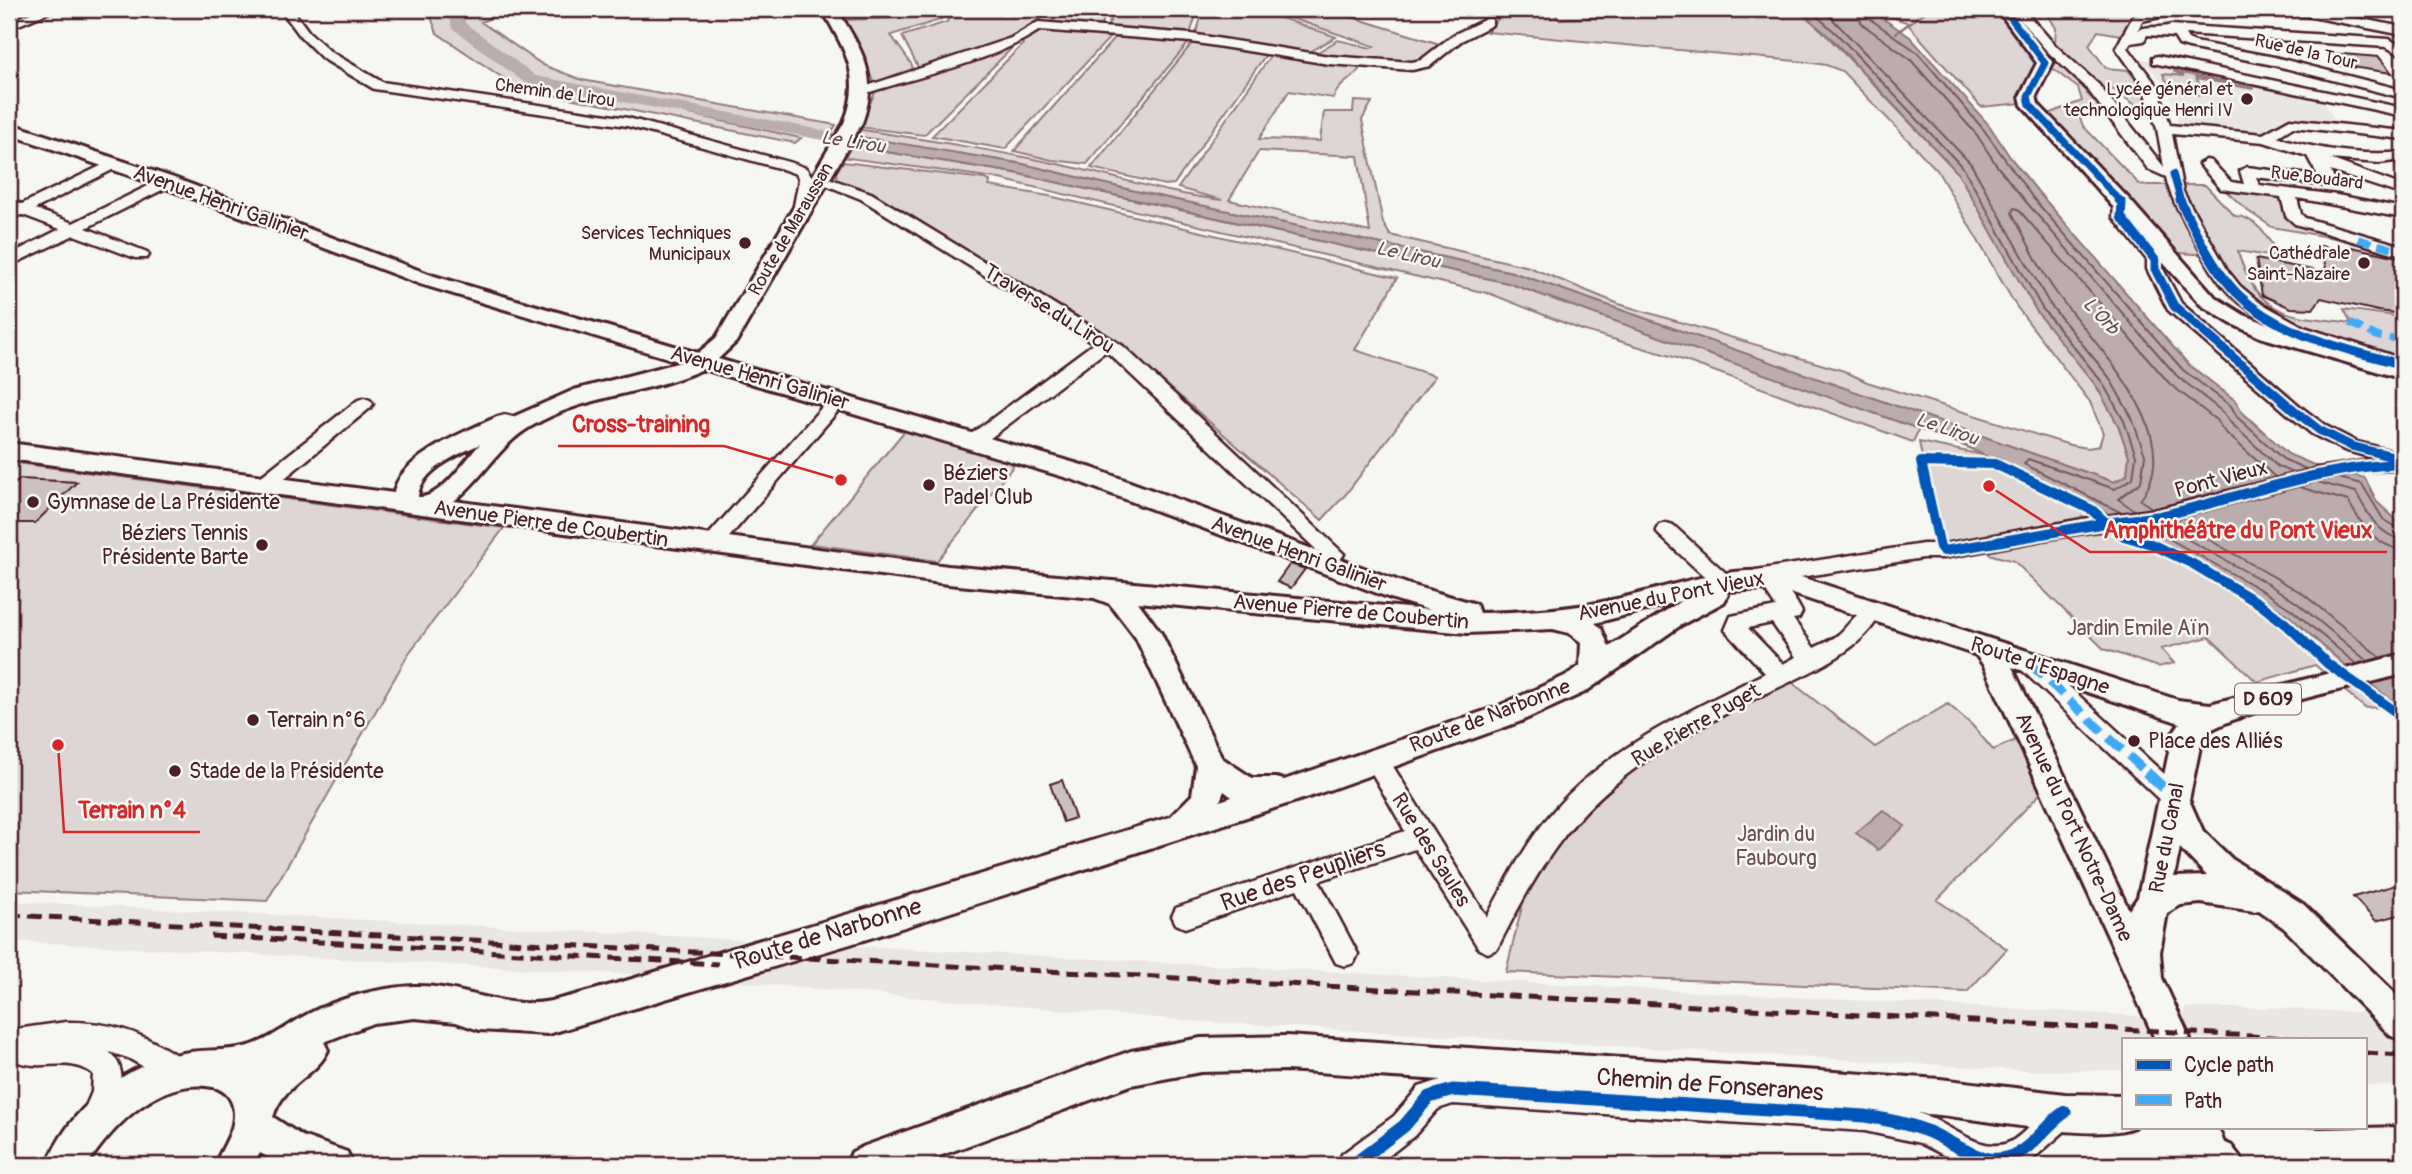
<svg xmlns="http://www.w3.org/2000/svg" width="2412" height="1174" viewBox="0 0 2412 1174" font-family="Pangolin,sans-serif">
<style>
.built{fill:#e9e6e3}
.green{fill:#ddd6d5;stroke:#947a80;stroke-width:2;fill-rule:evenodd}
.water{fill:#bbadae;stroke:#8e747a;stroke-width:2}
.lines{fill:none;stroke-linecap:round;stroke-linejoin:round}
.shore{stroke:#77585f;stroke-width:2}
.stream{stroke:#8e747a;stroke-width:2.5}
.river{fill:#bbadae;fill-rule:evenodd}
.building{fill:#ccc1c0;stroke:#4a1f2b;stroke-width:2}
.minor-casing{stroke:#4a1f2b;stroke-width:5}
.major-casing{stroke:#4a1f2b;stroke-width:6}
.minor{fill:#f6f6f2;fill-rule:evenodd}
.major{fill:#f6f6f2;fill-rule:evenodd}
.rail{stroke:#4a1f2b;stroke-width:5;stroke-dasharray:13 7;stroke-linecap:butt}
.quiet-far2{stroke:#3fa9f5;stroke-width:7;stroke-dasharray:14 7;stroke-linecap:butt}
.quiet-far1{stroke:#3fa9f5;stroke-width:9;stroke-dasharray:18 9;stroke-linecap:butt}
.quiet{stroke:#3fa9f5;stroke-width:11;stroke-dasharray:23 11;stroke-linecap:butt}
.cycleway-far3-casing{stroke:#f6f6f2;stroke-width:10}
.cycleway-far2-casing{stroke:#f6f6f2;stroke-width:12}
.cycleway-far1-casing{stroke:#f6f6f2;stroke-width:15}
.cycleway-casing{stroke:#f6f6f2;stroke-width:18}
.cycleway-far3{stroke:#0057b8;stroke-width:7}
.cycleway-far2{stroke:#0057b8;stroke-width:9}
.cycleway-far1{stroke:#0057b8;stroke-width:10}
.cycleway{stroke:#0057b8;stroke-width:13}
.poi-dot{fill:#4a1f2b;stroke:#f6f6f2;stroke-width:2.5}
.labels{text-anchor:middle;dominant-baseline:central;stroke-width:5;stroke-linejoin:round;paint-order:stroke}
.far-street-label{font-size:18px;fill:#4a1f2b;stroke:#f6f6f2}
.far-poi-label{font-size:18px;fill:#4a1f2b;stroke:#f6f6f2;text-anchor:end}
.far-water-label{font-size:19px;font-style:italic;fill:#6c4a52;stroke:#f6f6f2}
.shield{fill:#f6f6f2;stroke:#7e6067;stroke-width:2}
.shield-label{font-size:19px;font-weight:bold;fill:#4a1f2b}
.street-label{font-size:21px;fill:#4a1f2b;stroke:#f6f6f2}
.poi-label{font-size:21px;fill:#4a1f2b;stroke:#f6f6f2;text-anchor:start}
.park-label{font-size:21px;fill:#6f4d56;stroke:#f6f6f2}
.near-street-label{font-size:24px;fill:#4a1f2b;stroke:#f6f6f2}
.leader{fill:none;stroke:#d62828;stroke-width:2.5}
.callout-dot{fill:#d62828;stroke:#f6f6f2;stroke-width:2.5}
.callout-label{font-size:23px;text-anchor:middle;font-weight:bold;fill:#d62828;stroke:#f6f6f2;stroke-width:5;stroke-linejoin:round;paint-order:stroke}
</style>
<rect width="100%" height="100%" fill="#f6f6f2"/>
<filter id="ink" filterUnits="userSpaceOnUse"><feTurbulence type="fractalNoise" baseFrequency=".0143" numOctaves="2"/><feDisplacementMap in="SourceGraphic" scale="14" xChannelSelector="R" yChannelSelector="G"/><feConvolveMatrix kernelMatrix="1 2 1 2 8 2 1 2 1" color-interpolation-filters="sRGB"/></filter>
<g filter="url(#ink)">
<!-- built -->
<path class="built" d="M2138,58L2319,94L2339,127L2288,121L2259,135L2179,126L2169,90L2148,66L2141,64Z
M9,901L744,940L646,975L9,941Z
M838,945L2141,1016L2155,1023L2163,1039H2123V1070L2039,1071L1193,1021L738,982Z
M2185,1008H2274L2369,1013L2403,1042V1086L2365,1085V1039H2189L2182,1025Z"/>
<!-- green -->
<path class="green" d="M422,9H514L481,22L543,65L582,80L836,125L829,136L695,111L690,114L801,138L795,143L544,93L512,84L437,33L431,17Z
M898,9H947L940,20L891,35L912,65L913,74L874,83L845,20L894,18Z
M953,9H1050C1020,47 964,56 920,71L902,36L947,22Z
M1061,9H1108L1101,26L1097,27L1050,23Z
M1115,9H1198L1191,31L1184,35L1107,28Z
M1204,9H1256L1336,37L1304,55L1195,36Z
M1299,9H1325L1443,45L1417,65L1311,56L1338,40L1371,48L1374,46L1285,16Z
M1513,9H1551L1559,19L1797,9L1813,21L1958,173L2037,312L2097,387L2118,425L2129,456L2127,475L2114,482L1512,272L1135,191L1023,164L851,136L856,129C928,140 1000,151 1071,167C1121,178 1171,195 1222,200L1178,188L1272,54L1354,65L1360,68C1353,80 1340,82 1333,98L1289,91L1259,139L1320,141L1324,112H1353L1354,101L1372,102L1362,120L1383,223L1390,235L1529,267L1619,304L1844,371L1867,382L2070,445L2088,448L2099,446L2103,433L2090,402L2016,306L1937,170L1842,71L1826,65L1806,62L1487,32L1500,16ZM1259,151L1358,156L1370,232L1229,200Z
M1869,9H2000L2039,62L2022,103L1981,107L1906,22Z
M2044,9H2141L2120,35L2098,31L2089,45L2106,68L2128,70L2143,88L2147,108C2119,104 2121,77 2087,94L2106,111L2077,110L2083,126L2140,185H2205L2235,216C2257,216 2270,241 2280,258L2238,251C2240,261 2244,268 2248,277C2269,321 2307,316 2351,323L2344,309L2403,317V365L2314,337L2253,306L2211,255L2162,252L2041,117L2082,101L2078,88L2053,69L2056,28Z
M1039,29L1114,33L1005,149L932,136L1023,44L1021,39Z
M1119,33L1190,41L1087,164L1052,160L1014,151Z
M1194,41L1267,53L1174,184L1165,185L1091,168Z
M1013,44L1015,45L924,135L859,127L877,88Z
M2173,71L2253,88V89L2196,78L2205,95L2172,92L2163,74L2184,76Z
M844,145L1015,173L1508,283L1919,429L1913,442L1677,358L1582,330L1491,294L995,178L841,157Z
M843,162L985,179L990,181L989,186L1049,196L1397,278L1355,350L1435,376L1346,494L1322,520L1112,337L913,221L869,191L837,181L836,172Z
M2226,191L2280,197C2293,231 2318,225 2345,240L2272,227L2248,211Z
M907,428L1018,460L937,561L811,544Z
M1919,442L1993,457L2107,513L1940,547Z
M9,462L504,528L409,653L267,901L9,890Z
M2133,528L2261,598L2288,615L2347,667L2403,708V725L2381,707L2365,708L2315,665L2257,682L2209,637L2161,649L2174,663L2158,667L2104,649L2014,561L1992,555L1984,549Z
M1790,681L1875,747L1948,704L1972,725L1993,750L2016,740L2041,793L1937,900L2007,949L1967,992L1506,972L1523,902L1550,856L1587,810L1651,755Z"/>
<!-- water -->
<path class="water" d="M1797,9H1869L1910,37L1989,125L2010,157L2039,193L2188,364L2236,401L2242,412L2288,454L2316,466L2365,478L2377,502L2403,526V708L2347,667L2288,615L2261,598L2107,513L1958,443L1508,283L1015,173L844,145L850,135L1023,164L1135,191L1512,272L2114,482L2127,475L2129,456L2118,425L2097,387L2037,312L1958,173L1833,40Z
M1883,810L1905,826L1878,850L1856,833Z"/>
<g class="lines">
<!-- shore -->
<path class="shore" d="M1809,9L1838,35L1964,169L2042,308L2102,382L2124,421L2136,456L2133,478L2115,489L2028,459L2024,464L2120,512
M1823,9L1971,164L2049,303L2109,377L2132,418L2145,455L2141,482L2118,499L2134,510
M1856,9L1862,24L1910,59L1977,135L1997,166L2027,203L2176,375L2224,413L2231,423L2277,466L2292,473
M1864,9L1867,17L1917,52L1984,130L2033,198L2183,370L2231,406L2237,417L2283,459L2306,469
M2338,478L2362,484L2383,519L2403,531
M2317,482L2356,492C2367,513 2378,535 2403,540
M2299,487L2348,501C2361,524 2375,546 2403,550
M2152,508L2140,500C2192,433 2089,341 2053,288C2037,265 2026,238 2012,213L2014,208L2018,209L2170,384L2216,420L2224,431L2275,477
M2175,520L2302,593L2381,658
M2160,524L2270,585L2297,603L2367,661
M2146,526L2265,592L2292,610L2356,664"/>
<!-- stream -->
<path class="stream" d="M1896,33L1929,9"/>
<!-- river -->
<path class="river" d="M448,9H463L465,23L536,76L869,139L878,144L869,149L525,83L452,28Z"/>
</g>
<!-- building -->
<path class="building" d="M2329,53L2379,57L2392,73L2333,64Z
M2321,246L2353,252L2352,247L2403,258V314L2378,311L2321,298L2313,309L2291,308L2262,295L2256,259L2327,273Z
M20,479L77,482L35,523H9V489Z
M1290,564L1305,569L1291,588L1277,582Z
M1062,780L1075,818L1063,822L1050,784Z
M2403,883V914L2376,921L2353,897Z"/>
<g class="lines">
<!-- minor casing -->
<g class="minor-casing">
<path id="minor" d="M41,9H57L9,29V21Z
M280,9H292L309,32L331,52L382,82L628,118L792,163L806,168L813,178L820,175L871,193L1123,346L1344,554L1334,569L1327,571L1320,569L1317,564L1322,555L1106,351L981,445H967L965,441L967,437L1094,343L861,199L813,180L809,211L801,216L793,211L799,179L796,174L782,169L627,126L374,89L322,58L301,37Z
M2011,9H2023L2055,45L2098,84L2164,167L2157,129L2144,87L2116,48L2133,16L2164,9H2184L2182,12L2142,21L2138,30C2147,25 2160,29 2171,25L2389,39L2403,47V56L2386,47L2185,34L2188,39L2195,42L2274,57L2403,90V98L2273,65L2189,48L2179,45L2174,37L2147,35L2144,41L2131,43L2128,48L2158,87L2170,125L2263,134L2290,119L2403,131V139L2293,127L2277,137C2319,150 2360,156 2403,152V160L2379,163L2330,159L2403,186V195L2330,171L2336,182L2329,186L2256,177L2259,185L2337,195L2403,208V218L2297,198L2301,214L2305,218L2403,246V256L2295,224L2286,216L2281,197L2221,189L2199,164L2206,160L2211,161L2231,182L2244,184L2240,171L2247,167L2318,176L2307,156L2264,142L2172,134L2183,192L2228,271L2240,286L2259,302L2304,327L2403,359V370C2352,359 2266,331 2229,293C2213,277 2203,255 2192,235C2182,216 2170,198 2166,177L2148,169L2088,90L2047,51Z
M2286,9H2309L2403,27V35L2292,13Z
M1488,18L1492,19V25L1461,41L1430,66L1412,70L1329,64L1191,42L1040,30C991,62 926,74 870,92H860L858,89L1011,38L1038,22L1191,34L1329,56L1412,62L1421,60L1453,35Z
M2158,56L2403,108V116L2153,63V57Z
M113,160L120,164L118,167L35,209L73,223L162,179H172L174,182L172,185L86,228L147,252L149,255L147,258H135L74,235L9,266V255L60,229L23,215L10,216L9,200L22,204Z
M2122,198L2130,203L2129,217L2163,260V269L2181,303L2301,407L2326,426L2357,442L2401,453L2403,470L2368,471L2318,480L2158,523L2082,533L1944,558H1923L1756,584L1749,582L1746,577L1749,572L1756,570L1923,544H1944L2082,519L2158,509L2318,468L2376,459L2344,450L2312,434L2289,415L2168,310L2147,269V260L2113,217L2114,203Z
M837,395L846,401L843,405L718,550H704L701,545L704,540L831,397Z
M364,398L370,400L373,404L370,408L269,491H255L252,486L255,481L358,400Z
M1666,523L1673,525L1729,576L1732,581L1729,586L1722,588L1715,586L1659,535L1656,530L1659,525Z
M1776,582C1788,586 1796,601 1802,612L1799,618L1793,619L1814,648C1822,644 1832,640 1839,634C1851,624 1857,607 1875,612L1878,618C1855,658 1791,680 1752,700C1717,718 1683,736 1650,758C1571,810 1539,867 1497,949L1488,953L1479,949L1415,849L1319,881L1358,954L1354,963L1345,966L1336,963L1297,889L1185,928L1176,924L1172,916L1176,908L1405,831L1364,759L1368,752L1376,749L1384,752L1487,917C1507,879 1527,841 1555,809C1610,746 1692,710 1765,673L1725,630L1731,616L1776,607L1765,590L1769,585ZM1772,623L1796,657L1783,664L1748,628Z
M2030,656L2038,658L2184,792L2187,799L2184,806L2175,809L2166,806L2022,670L2019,664L2022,658Z
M66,1022C104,1021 136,1030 168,1050C179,1057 187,1060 192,1072L188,1082L178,1086L128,1058L109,1052C132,1071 118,1101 108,1123L98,1128L88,1123L83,1113L92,1092L93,1074C71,1056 42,1071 18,1062L15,1055L9,1056V1030Z
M1453,1076L1865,1101C1885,1104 1905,1108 1924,1115C1949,1124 1982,1155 2010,1142C2031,1131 2040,1108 2065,1098L2075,1102L2080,1112L2075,1122L2026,1165H1963L1920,1143L1865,1131L1453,1104L1438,1109L1414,1136L1377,1165H1338L1342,1154L1394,1116L1419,1087Z"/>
</g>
<!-- major casing -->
<g class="major-casing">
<path id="major" d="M822,9H837C861,50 880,74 862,123L736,342L718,359L1092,468L1410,585L1476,604L1479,613C1520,612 1562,610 1602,602C1669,590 1733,557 1801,577L2178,700L2210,704L2403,654V674C2364,685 2223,713 2202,737L2189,800L2203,831L2232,859L2303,904L2403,1001V1040L2391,1036L2284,928L2259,910L2254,911L2201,903L2181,905L2167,913L2160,952L2162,978L2190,1039H2155L1984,666L1976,655L1790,593L1767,589L1726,591L1728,595L1724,602L1681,625L1585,692L1519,722L1309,797L864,940L548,1034L479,1030L456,1022L415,1018L373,1023L324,1042L328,1050C316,1077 284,1082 273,1117L302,1136L347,1152L353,1165H284L260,1153L254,1165H215C221,1149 234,1133 234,1115C234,1101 227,1090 213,1087C161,1076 113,1125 87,1165H47C68,1110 124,1064 183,1053C205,1049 227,1052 249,1046C270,1040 289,1024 308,1014C339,998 378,988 413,986C460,984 504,1011 551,1001C612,987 673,966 733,948C879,906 1025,861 1170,817L1192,795L1196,766L1136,638L1110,604L1094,598L948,584L9,459V443L394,493C399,457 467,431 497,417L505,415L513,417L574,390L681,362L420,284L160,186L9,134V123L174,178L434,276L698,353L716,338L844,123C863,75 845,51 822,9ZM703,369L1074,480L1393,599L1429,610L948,566L454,501C483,479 498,446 530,427C588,393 646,395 703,369ZM480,444C466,459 441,499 418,497C420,470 459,454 480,444ZM1681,601L1609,647L1601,628L1595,623ZM1138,602L1467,633L1553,629L1569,633L1581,642L1580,666L1565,676L1499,706L1284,780L1276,778H1252L1222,758L1161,633ZM2012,667L2180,723L2173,733L2138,897L2129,910ZM1224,791L1232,797L1220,801ZM2180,848L2207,876L2174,877Z
M1997,9H2012L2053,63L2036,96L2038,104L2129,199L2215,297L2244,315L2276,327L2403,365V379L2260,337L2230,323L2201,305L2022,105L2020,96L2037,63Z
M1287,1036L1940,1079L2065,1094L2123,1095V1127H2134C2095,1143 1984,1119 1939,1115C1722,1095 1504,1085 1287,1070L1201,1072L1131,1085L915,1165H846L852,1152L865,1146L1131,1051L1201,1038Z
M2221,1127L2321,1129L2403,1127V1164L2250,1165L2233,1143L2226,1140Z"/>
</g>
<!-- minor -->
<use href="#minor" class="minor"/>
<!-- major -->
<use href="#major" class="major"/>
<!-- rail -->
<path class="rail" d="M9,915L2306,1039
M211,936L718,964
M2365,1053L2403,1055"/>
<!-- quiet-far2 -->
<path class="quiet-far2" d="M2358,239L2403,251
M2350,323L2379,337L2403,340"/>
<!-- quiet-far1 -->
<path class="quiet-far1" d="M2030,664L2148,774"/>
<!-- quiet -->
<path class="quiet" d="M2146,772L2175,799"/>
<!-- cycleway-far3 casing -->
<g class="cycleway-far3-casing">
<path id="cycleway-far3" d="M2004,9L2045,63L2028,96L2030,105L2121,202
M2173,174L2181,202"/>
</g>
<!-- cycleway-far2 casing -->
<g class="cycleway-far2-casing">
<path id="cycleway-far2" d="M2119,200L2122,203L2121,217L2155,260V269L2174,306L2295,411L2319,430L2351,446L2386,455
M2180,200C2194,230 2216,274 2240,296C2283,337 2348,349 2403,365"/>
</g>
<!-- cycleway-far1 casing -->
<g class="cycleway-far1-casing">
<path id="cycleway-far1" d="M2379,453L2395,457
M1921,462L1995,464L2092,510L2106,523L1944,551L1940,547Z
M2106,523L2124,536L2151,544L2193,564L2260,604L2287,625L2328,664L2403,717
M2106,523C2124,520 2142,519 2160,516C2241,498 2319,466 2403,464"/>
</g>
<!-- cycleway casing -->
<g class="cycleway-casing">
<path id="cycleway" d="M1353,1165L1404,1126L1429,1097L1453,1090L1865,1116C1885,1119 1905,1123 1924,1130C1955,1141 1985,1174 2020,1152C2037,1142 2048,1123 2065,1112"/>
</g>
<!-- cycleway-far3 -->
<use href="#cycleway-far3" class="cycleway-far3"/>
<!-- cycleway-far2 -->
<use href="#cycleway-far2" class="cycleway-far2"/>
<!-- cycleway-far1 -->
<use href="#cycleway-far1" class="cycleway-far1"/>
<!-- cycleway -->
<use href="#cycleway" class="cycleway"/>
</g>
</g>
<!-- markers -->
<g class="poi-dot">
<circle cx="2247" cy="99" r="7"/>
<circle cx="745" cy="243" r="7"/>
<circle cx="2364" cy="263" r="7"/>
<circle cx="929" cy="485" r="7"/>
<circle cx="33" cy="502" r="7"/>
<circle cx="262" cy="545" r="7"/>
<circle cx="253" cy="720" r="7"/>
<circle cx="2134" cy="741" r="7"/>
<circle cx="175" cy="771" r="7"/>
</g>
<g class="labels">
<!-- far-street labels -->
<g class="far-street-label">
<text transform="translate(2306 52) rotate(13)">Rue de la Tour</text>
<text transform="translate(555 93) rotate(8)">Chemin de Lirou</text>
<text transform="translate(2317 178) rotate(7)">Rue Boudard</text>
<text transform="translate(791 229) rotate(-60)">Route de Maraussan</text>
</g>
<!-- far-poi labels -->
<g class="far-poi-label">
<text x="2233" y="89">Lycée général et<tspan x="2233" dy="21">technologique Henri IV</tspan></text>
<text x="731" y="233">Services Techniques<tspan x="731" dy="21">Municipaux</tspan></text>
<text x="2350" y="253">Cathédrale<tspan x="2350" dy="21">Saint-Nazaire</tspan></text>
</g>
<!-- far-water labels -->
<g class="far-water-label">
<text transform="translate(853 142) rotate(9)">Le Lirou</text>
<text transform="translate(1408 255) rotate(13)">Le Lirou</text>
<text transform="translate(2101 316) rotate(47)">L'Orb</text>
<text transform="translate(1947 429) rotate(19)">Le Lirou</text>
</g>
<!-- shield labels -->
<rect class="shield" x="2235" y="683.5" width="66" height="31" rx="5"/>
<g class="shield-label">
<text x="2268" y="699">D 609</text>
</g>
<!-- street labels -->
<g class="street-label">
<text transform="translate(221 203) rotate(20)">Avenue Henri Galinier</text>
<text transform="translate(1049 309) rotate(32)">Traverse du Lirou</text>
<text transform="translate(760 378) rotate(16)">Avenue Henri Galinier</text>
<text transform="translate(2221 479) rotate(-15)">Pont Vieux</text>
<text transform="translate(551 524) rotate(8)">Avenue Pierre de Coubertin</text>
<text transform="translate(1299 554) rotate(20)">Avenue Henri Galinier</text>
<text transform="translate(1671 596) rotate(-11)">Avenue du Pont Vieux</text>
<text transform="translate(1351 612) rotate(5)">Avenue Pierre de Coubertin</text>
<text transform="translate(2040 666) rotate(18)">Route d'Espagne</text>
<text transform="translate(1490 716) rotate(-21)">Route de Narbonne</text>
<text transform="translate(1696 725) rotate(-30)">Rue Pierre Puget</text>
<text transform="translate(2074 827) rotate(65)">Avenue du Port Notre-Dame</text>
<text transform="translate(2167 838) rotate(-79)">Rue du Canal</text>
<text transform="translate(1431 850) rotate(58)">Rue des Saules</text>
</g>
<!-- poi labels -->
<g class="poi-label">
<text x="943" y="473">Béziers<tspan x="943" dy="24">Padel Club</tspan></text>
<text x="47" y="502">Gymnase de La Présidente</text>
<text x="248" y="533" text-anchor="end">Béziers Tennis<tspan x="248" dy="24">Présidente Barte</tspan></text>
<text x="267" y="720">Terrain n°6</text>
<text x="2148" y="741">Place des Alliés</text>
<text x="189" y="771">Stade de la Présidente</text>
</g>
<!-- park labels -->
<g class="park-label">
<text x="2138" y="628">Jardin Emile Aïn</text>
<text x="1776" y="834">Jardin du<tspan x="1776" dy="24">Faubourg</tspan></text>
</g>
<!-- near-street labels -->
<g class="near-street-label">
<text transform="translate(1303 876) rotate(-19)">Rue des Peupliers</text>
<text transform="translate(828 934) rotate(-17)">Route de Narbonne</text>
<text transform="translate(1710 1085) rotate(4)">Chemin de Fonseranes</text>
</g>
</g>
<!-- callouts -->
<path class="leader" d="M841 480L724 446H558M1989 486L2090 552H2387M58 745L64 832H200"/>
<g class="callout-dot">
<circle cx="841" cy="480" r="7"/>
<circle cx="1989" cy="486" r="7"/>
<circle cx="58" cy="745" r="7"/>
</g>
<g class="callout-label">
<text x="641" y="432">Cross-training</text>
<text x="2238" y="538">Amphithéâtre du Pont Vieux</text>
<text x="132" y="818">Terrain n°4</text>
</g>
<!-- margin -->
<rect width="2412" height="1174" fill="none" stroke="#f6f6f2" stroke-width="35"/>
<rect x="18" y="18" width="2377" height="1139" fill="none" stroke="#4a1f2b" stroke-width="2.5" filter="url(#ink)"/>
<!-- legend -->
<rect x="2122" y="1038" width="245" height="91" fill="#f6f6f2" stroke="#b1a0a2" stroke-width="2"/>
<rect x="2136" y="1060" width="35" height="10" fill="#0057b8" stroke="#b1a0a2" stroke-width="2"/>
<text x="2184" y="1072" font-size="21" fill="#4a1f2b">Cycle path</text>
<rect x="2136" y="1095" width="35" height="10" fill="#3fa9f5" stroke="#b1a0a2" stroke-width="2"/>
<text x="2184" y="1108" font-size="21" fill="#4a1f2b">Path</text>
</svg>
